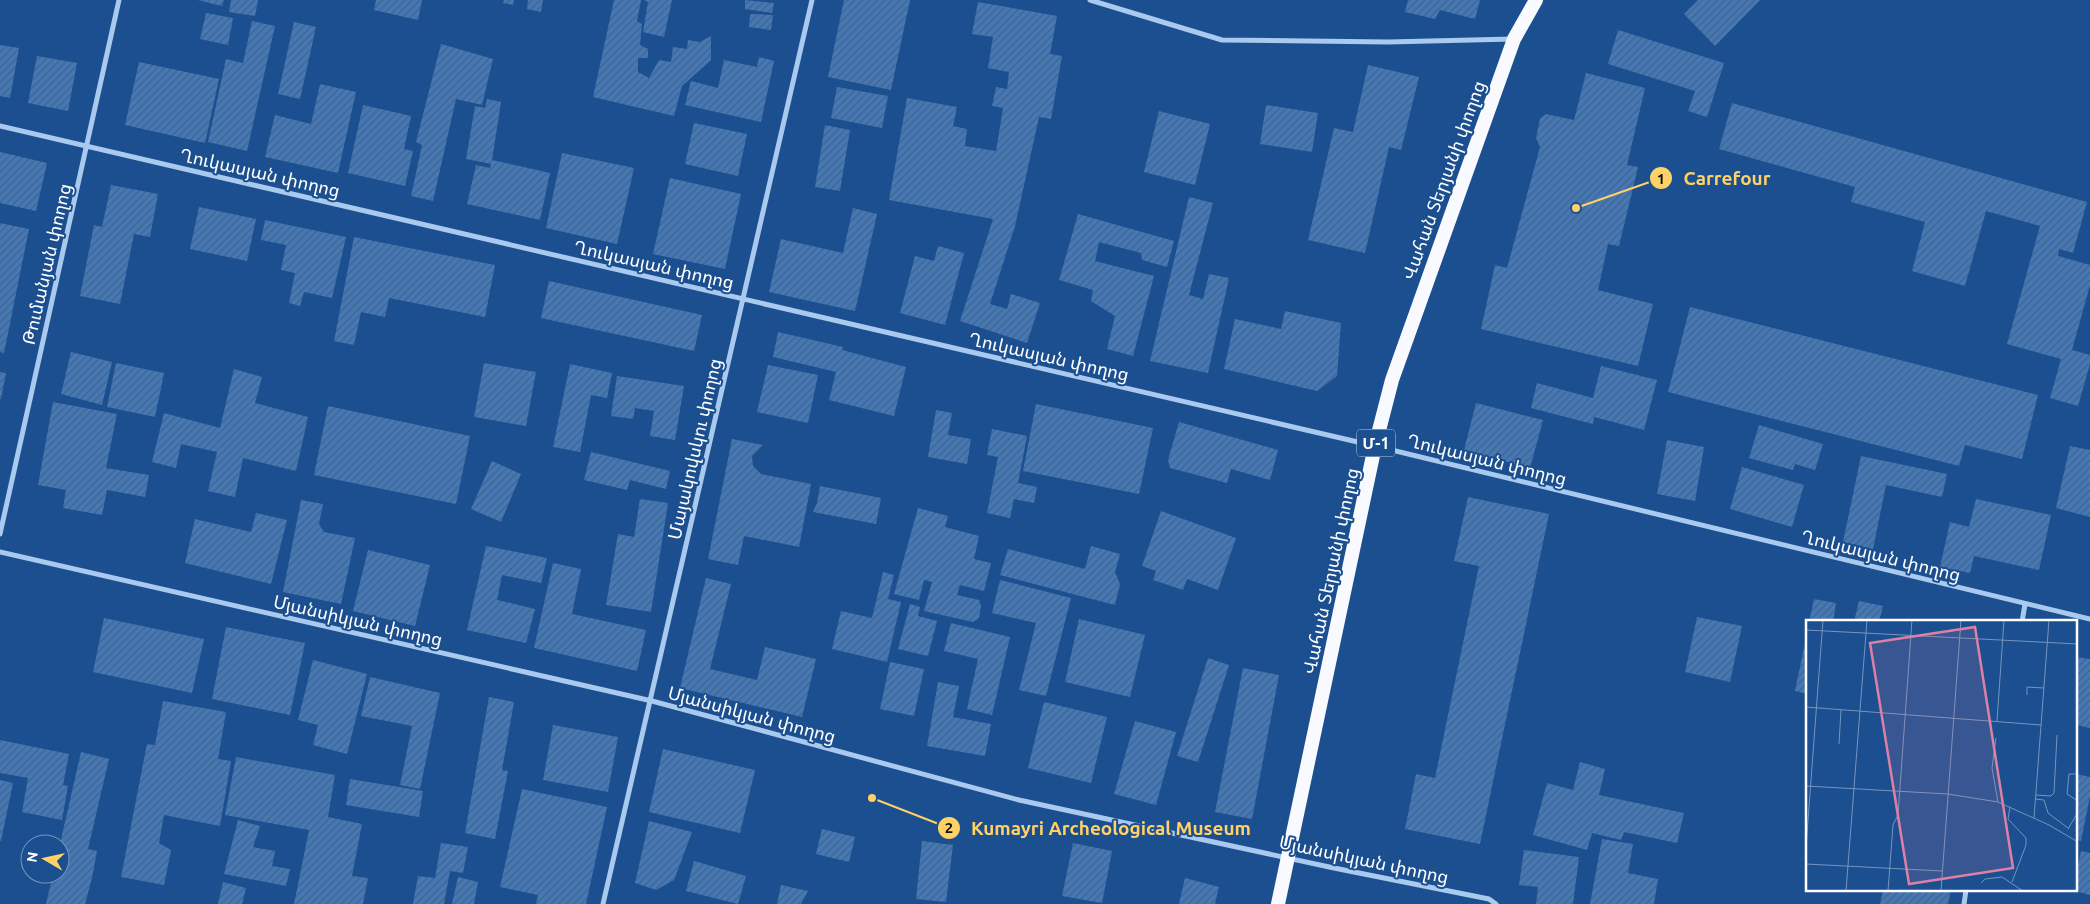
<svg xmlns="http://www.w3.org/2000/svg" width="2090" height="904" viewBox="0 0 2090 904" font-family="Ubuntu,'Noto Sans Armenian',sans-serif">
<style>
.building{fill:url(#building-hatch)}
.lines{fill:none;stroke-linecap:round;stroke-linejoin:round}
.minor{stroke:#a9c9ee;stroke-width:5}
.trunk{stroke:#f8faff;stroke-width:14}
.labels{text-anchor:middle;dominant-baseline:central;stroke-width:4;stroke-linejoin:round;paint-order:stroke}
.shield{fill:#1b4f8f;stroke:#bbcadd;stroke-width:1}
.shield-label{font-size:16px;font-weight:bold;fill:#fff}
.street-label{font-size:18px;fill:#fff;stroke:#1b4f8f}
.inset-road{fill:none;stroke:#7695bc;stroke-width:1}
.view{fill:#dd80a5;fill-opacity:0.15;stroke:#dd80a5;stroke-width:2.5}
.inset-edge{fill:none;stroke:#fff;stroke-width:2.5}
.leader{fill:none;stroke:#ffd166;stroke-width:2}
.callout-dot{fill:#ffd166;stroke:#1b4f8f;stroke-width:2}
.mark-label{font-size:15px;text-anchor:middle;font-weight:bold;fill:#111}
.callout-label{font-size:19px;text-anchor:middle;font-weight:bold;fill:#ffd166;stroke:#1b4f8f;stroke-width:4;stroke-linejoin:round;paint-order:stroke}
</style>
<defs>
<pattern id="building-hatch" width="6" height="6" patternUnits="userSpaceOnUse" patternTransform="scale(1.25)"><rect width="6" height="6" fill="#4478b7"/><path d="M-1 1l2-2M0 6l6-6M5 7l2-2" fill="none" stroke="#486282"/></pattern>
</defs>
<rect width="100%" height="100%" fill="#1b4f8f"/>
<!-- building -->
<path class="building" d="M198,0H224L222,6Z
M231,0H258L255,16L229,12Z
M376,0H422L418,20L374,10Z
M504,0H514L513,5L503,3Z
M528,0H543L541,12L527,9Z
M614,0H641L637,21L642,24L640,45L648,49V58H638V72L649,78L659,60L671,62L673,47L687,49L688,40L700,42L711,36V60L682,86L674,116L593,97Z
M644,0H672L664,37L643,32L648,2Z
M745,0L774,3L772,13L745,9Z
M844,0H910L891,90L828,77Z
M1408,0H1480L1475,19L1440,10L1435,19L1405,12Z
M1698,0H1760L1715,46L1684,14Z
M978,2L1057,16L1050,54L1062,56L1051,119L1039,117L1015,226L990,304L1007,309L1011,294L1040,303L1027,343L960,321L993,219L889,200L907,98L957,107L953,126L967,129L965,146L996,151L1003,108L992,106L996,87L1007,89L1009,72L988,68L993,37L972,34Z
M206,13L233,18L228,45L200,39Z
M750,14L773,15L771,30L749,27Z
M252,21L275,26L247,151L208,142L226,59L243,63Z
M294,22L316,27L300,99L278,94Z
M1618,30L1724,63L1707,117L1688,111L1695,91L1608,64Z
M441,44L493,59L482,105L456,99L433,201L411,196L422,145L416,142Z
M0,45L19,48L10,98L0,96Z
M37,56L77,63L68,111L28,103Z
M759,57L774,61L761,122L685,105L691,81L718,88L724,60L757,67Z
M139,62L219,79L205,143L125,125Z
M1368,65L1419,77L1401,150L1389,147L1365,253L1308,240L1334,128L1353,132Z
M1586,73L1645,88L1627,165L1638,167L1619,246L1608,244L1598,290L1653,304L1638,366L1481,329L1495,265L1507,268L1540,147L1536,138L1540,119L1546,114L1574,120Z
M320,84L356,92L338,173L265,157L275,115L311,124Z
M837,87L888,96L882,128L831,118Z
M487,99L501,102L492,160L550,173L540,220L467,204L476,165L490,168L491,164L466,159L475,106L485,108Z
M1732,103L2087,202L2073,253L2059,249L2058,256L2090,265V285L2072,350L2090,355V364L2078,406L2050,398L2061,359L2007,344L2040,226L1986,211L1965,286L1912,271L1925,222L1851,202L1855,187L1719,149Z
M363,105L411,116L404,149L413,151L405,186L348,173Z
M1266,105L1318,113L1312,152L1260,144Z
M1159,111L1210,124L1195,185L1144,172Z
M694,123L747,134L738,176L685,164Z
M825,125L850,130L840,191L815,187Z
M0,152L47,163L36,211L0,203Z
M562,153L634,168L617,244L546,228Z
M670,178L741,194L725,269L653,254Z
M111,185L158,194L150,237L134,234L120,304L80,296L94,225L102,227Z
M1189,197L1213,203L1189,295L1203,299L1209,274L1229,278L1208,373L1150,361Z
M199,207L256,219L247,261L190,249Z
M853,208L877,214L855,311L769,292L781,239L843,253Z
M1078,214L1174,241L1167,267L1142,260L1141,253L1099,242L1095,261L1154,276L1133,356L1107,349L1115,316L1091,301L1093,290L1059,280Z
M265,220L346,237L332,298L304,292L300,306L289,303L295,273L281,270L286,245L261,240Z
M0,223L29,229L4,353L0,352Z
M354,237L495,265L485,317L389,298L385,317L361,312L354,345L334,341Z
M938,246L964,253L945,325L900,313L915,256L934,261Z
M549,281L702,315L694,351L541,318Z
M1690,307L2038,395L2022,459L1965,445L1959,466L1668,392Z
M1285,311L1341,323L1337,376L1317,391L1224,369L1235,319L1281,329Z
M778,332L843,347L842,350L906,367L894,416L829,400L836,372L773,357Z
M71,352L112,362L102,405L61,394Z
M116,363L164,373L155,417L107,407Z
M484,363L536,372L526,426L474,417Z
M570,364L612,373L607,398L591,395L580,452L553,447Z
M768,365L818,375L808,423L757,412Z
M1601,366L1657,380L1644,430L1594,417L1593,424L1531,408L1537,383L1593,398Z
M234,369L262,377L255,403L308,417L296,471L243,458L235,497L208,491L217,452L181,444L176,468L152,462L164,413L220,428Z
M0,372L6,373L1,399H0Z
M617,376L684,386L675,440L650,436L654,411L635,408L633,419L611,416Z
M53,402L117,414L106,468L149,475L145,497L107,490L102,515L63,508L66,490L38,485Z
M1476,403L1543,420L1530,468L1464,450Z
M1036,404L1153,428L1139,494L1023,471Z
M328,406L470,436L456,504L314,475Z
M936,410L952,413L948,435L971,439L967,464L928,457Z
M1179,422L1278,450L1270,480L1231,469L1227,483L1170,468L1168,460Z
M1759,425L1823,444L1815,470L1795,464L1793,470L1749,458Z
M992,429L1027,436L1018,483L1037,487L1034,503L1014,499L1010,518L987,513L998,457L987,455Z
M732,439L763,445L752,456L753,466L761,474L811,484L799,547L744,536L738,565L708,559Z
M1667,440L1704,447L1695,501L1657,494Z
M2070,446L2090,450V517L2056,508Z
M591,452L670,471L666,489L630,480L627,490L584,480Z
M1861,456L1947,474L1942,497L1886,485L1873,549L1843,542Z
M492,461L521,474L501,522L471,509Z
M1742,467L1804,485L1792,527L1730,509Z
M820,486L881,498L876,524L813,512L817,503Z
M1468,497L1549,514L1480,844L1405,829L1416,774L1435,778L1479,566L1454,561Z
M640,499L668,503L651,612L606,605L618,534L634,537Z
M1976,499L2051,515L2039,570L1974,556L1970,573L1940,567L1950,522L1969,527Z
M301,500L323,504L319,524L324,532L355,538L341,604L283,592Z
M918,508L948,516L945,527L979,536L974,559L991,563L984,591L960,585L957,595L979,600L981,606L979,618L973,622L924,611L932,582L924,580L919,600L894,594Z
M1161,511L1236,538L1218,590L1187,579L1183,590L1153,580L1156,571L1142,566Z
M256,513L287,520L271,584L185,563L195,519L251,532Z
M486,546L547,558L541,583L502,575L497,600L535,609L526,643L467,630Z
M1091,546L1120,554L1115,572L1120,584L1115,605L1000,575L1008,549L1085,569Z
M368,550L430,565L415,626L353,611Z
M553,563L581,569L572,614L646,630L637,671L534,648Z
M883,572L894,575L888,599L901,602L887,662L832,649L841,611L872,618Z
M706,578L731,584L710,669L757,680L765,647L816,659L802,717L680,688Z
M1000,580L1071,598L1046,696L1019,690L1036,623L992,613Z
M1814,599L1836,603L1833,622H1809Z
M1859,601L1883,606L1879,622H1854Z
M910,604L920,607L918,616L937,621L928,656L898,649Z
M1697,617L1742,626L1730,682L1685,672Z
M104,618L204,639L192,693L93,672Z
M1079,619L1145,635L1130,697L1065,682Z
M951,623L1010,637L992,715L967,709L978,659L944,651Z
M226,627L305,643L290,715L212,699Z
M1807,633H1808V694L1795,691Z
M2076,657L2090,659V728L2076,725Z
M1208,658L1229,665L1198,762L1177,756Z
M313,660L367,674L347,754L313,745L318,725L298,720Z
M890,662L924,669L914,716L880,709Z
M1243,668L1279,675L1252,819L1215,812Z
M370,677L440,693L420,789L400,785L412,726L361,716Z
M938,682L959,686L953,717L991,724L985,756L927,746Z
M489,697L514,702L502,770L508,771L495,839L465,833Z
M163,701L226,712L218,759L231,761L220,826L164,815L159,843L171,850L164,885L121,877L147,744L155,745Z
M1044,702L1107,717L1091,783L1028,768Z
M1135,721L1176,732L1156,805L1114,794Z
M553,725L618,737L608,792L543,780Z
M0,740L69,754L63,785L68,786L62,820L22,812L28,778L0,773Z
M663,749L755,770L740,833L649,812Z
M81,752L109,759L88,849L97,851L92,878L85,904H46L53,874H60V844Z
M236,757L335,775L328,817L362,824L352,876L368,878L363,904H294L309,830L225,815Z
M1580,762L1605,769L1599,795L1684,813L1677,843L1624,832L1621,840L1592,833L1587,850L1533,835L1547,783L1573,790Z
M2076,774L2090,777V796L2081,841L2076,840Z
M350,779L423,791L419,817L346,805Z
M0,780L13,783L1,841H0Z
M522,789L607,807L586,904H536L538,895L500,887Z
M238,820L260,826L253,847L275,851L272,866L290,869L286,886L224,874Z
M649,821L692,832L674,880L656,890L635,883Z
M822,829L855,837L849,862L816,854Z
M1602,839L1633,844L1628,873L1658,879L1654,904H1590Z
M922,841L953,845L946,902L916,899Z
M441,843L468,847L463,873L450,871L444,904H413L418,876L435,878Z
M1073,843L1112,851L1102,903L1062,896Z
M1524,850L1579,857L1573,904H1536L1538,887L1519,885Z
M2081,851L2090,853V895L2076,891V874Z
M694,861L746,876L738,904L686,891Z
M458,877L478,882L474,904H452Z
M1185,878L1219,887L1215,904H1179Z
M223,882L246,888L242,904H218Z
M781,885L808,891L801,904H777Z
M1883,890H1951L1948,904H1880Z"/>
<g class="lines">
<!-- minor -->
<path class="minor" d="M1090,0L1222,40L1388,42L1513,39
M0,126L1375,446L2090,619
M0,534L119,0
M0,552L652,701L1019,800L1334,868L1489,899L1496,904
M2022,622L2025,604
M603,904L812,0
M1964,904L1966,890"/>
<!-- trunk -->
<path class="trunk" d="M1278,904L1375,446L1392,380L1514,39L1536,0"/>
</g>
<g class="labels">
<!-- shield labels -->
<rect class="shield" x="1357" y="429.5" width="38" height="27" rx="4"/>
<g class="shield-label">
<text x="1376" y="443">Մ-1</text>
</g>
<!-- street labels -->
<g class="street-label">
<text transform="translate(260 172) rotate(13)">Ղուկասյան փողոց</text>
<text transform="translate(1443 180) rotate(-70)">Վահան Տերյանի փողոց</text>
<text transform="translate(46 264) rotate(-77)">Թումանյան փողոց</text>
<text transform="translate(654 264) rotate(13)">Ղուկասյան փողոց</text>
<text transform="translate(1049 356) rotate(13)">Ղուկասյան փողոց</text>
<text transform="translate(694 449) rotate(-77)">Մայակովսկու փողոց</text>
<text transform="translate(1487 459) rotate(14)">Ղուկասյան փողոց</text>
<text transform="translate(1881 555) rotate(14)">Ղուկասյան փողոց</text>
<text transform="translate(1330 571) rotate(-78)">Վահան Տերյանի փողոց</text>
<text transform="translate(358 620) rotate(13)">Մյանսիկյան փողոց</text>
<text transform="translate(752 714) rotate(15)">Մյանսիկյան փողոց</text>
<text transform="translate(1364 859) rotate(12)">Մյանսիկյան փողոց</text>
</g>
</g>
<!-- overview -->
<g transform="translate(1806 620)">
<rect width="271" height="271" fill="#1b4f8f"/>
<path class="inset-road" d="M0,10L272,24M221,75V67L238,68M0,87L235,105M191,101L198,0M190,118L186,148L192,182M33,124L35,90M272,154H263L261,174L272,181M0,166L142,174L192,182L243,205L272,222M230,175L245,176L248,173L251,115M229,179L238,180L242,193L262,208M204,187L202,199L220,218V225L206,262M228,198L243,0M262,209L272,192M0,227L17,0M0,244L136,251M175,263L179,259L196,257L217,271M40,271L61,0M82,271L87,205L92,195L106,0M135,271L155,0"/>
<path class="view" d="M169,7L207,248L103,264L64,23Z"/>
<rect width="271" height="271" class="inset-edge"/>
</g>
<!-- callouts -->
<path class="leader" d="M1576 208L1661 178M872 798L949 828"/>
<g class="callout-dot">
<circle cx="1576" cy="208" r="5"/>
<circle cx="872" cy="798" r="5"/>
<circle cx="1661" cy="178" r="12"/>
<circle cx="949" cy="828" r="12"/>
</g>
<g class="mark-label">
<text x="1661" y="184">1</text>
<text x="949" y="833">2</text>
</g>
<g class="callout-label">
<text x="1727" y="185">Carrefour</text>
<text x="1111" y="835">Kumayri Archeological Museum</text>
</g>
<!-- north arrow -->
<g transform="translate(45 859) rotate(279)"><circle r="24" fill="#1b4f8f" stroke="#7695bc"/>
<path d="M0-4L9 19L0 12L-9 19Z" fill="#ffd166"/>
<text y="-8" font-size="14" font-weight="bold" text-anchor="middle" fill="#ffffff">N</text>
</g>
</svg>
